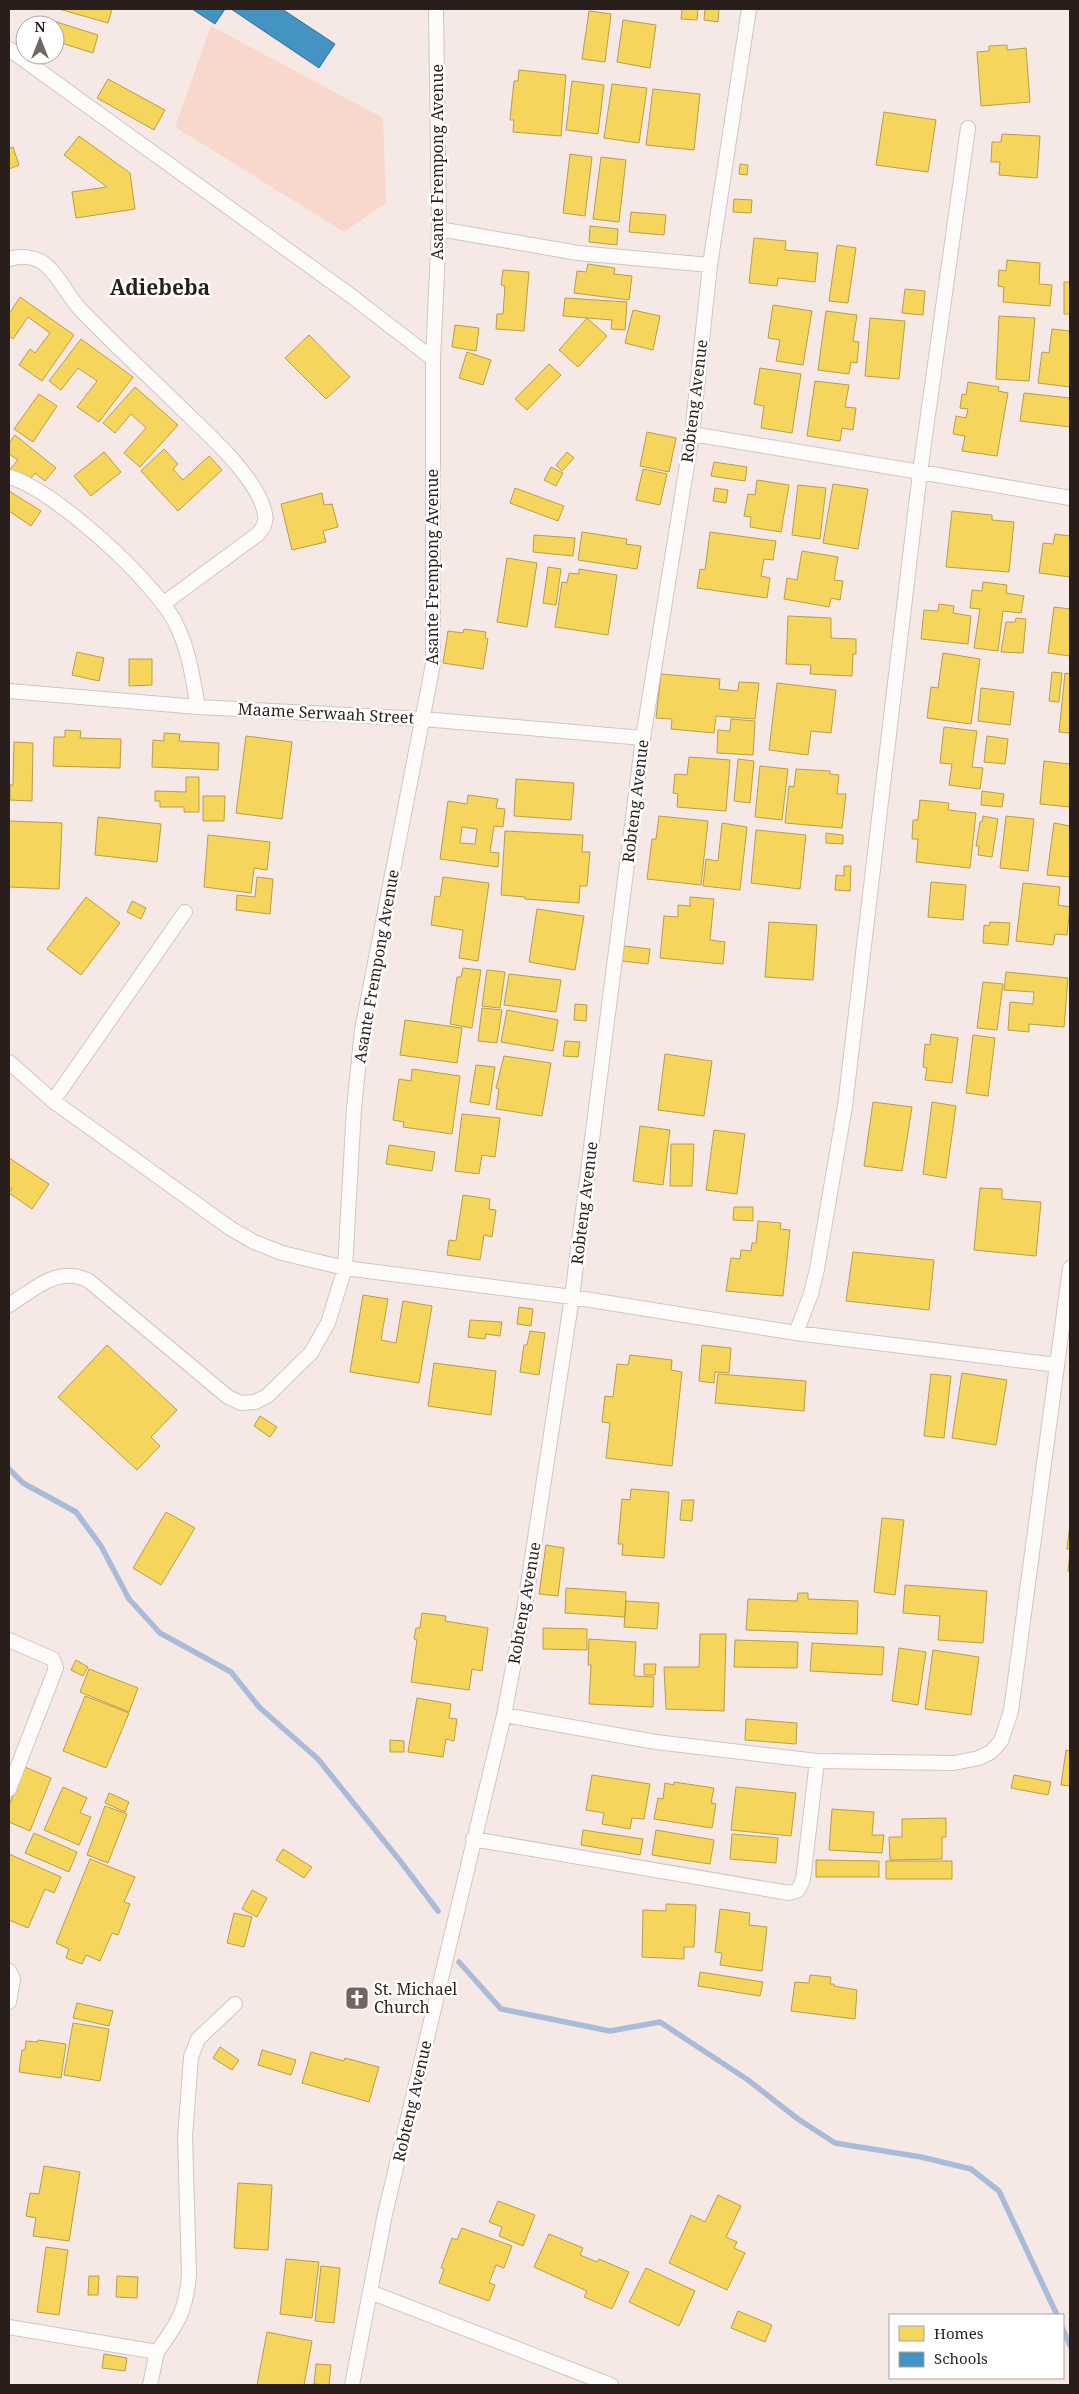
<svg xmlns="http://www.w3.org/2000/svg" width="1079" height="2394" viewBox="0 0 1079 2394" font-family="'Noto Serif',serif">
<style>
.grass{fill:#f8d7cd}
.homes{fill:#f6d55c;stroke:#b89e48;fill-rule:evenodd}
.schools{fill:#4393c3;stroke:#3b7090}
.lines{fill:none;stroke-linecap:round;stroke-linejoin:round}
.stream{stroke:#a8bcda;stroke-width:5.5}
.minor-casing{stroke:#d0c5c1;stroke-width:16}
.minor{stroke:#fefcfb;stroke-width:14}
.labels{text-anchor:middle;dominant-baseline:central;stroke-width:5;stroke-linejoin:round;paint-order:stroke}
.street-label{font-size:16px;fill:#291e1a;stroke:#fff}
.poi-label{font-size:16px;fill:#291e1a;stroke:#fff;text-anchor:start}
.district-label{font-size:21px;font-weight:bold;fill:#291e1a;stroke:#fff}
</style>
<rect width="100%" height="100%" fill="#f6e9e5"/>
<!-- grass -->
<path class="grass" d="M211,26L383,118L386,203L344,232L175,127Z"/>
<!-- homes -->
<path class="homes" d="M59,9H112L108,23Z
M682,9H698L697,20L681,19Z
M705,9H719L718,22L704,20Z
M589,11L611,14L605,62L582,59Z
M44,18L98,35L93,53L55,41V25H41Z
M623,20L656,25L650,68L617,62Z
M1007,45V50L1026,48L1030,102L981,106L977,52L989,51V46Z
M519,70L566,75L561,136L513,132L514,120H510L514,81H518Z
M108,79L165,110L154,130L97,98Z
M572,81L604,85L598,134L566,130Z
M612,84L647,88L639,143L604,138Z
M653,89L700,94L694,150L646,145Z
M884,112L936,120L928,172L876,165Z
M1002,134L1040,136L1037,178L999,175L1000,162H991L992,142H1001Z
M79,136L130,173L135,209L76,218L72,192L107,187L64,155Z
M13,147L19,165L9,169V149Z
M570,154L592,157L585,216L563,213Z
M601,157L626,160L619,222L593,219Z
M740,164L748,165L747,175L739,174Z
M734,199L752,200L751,213L733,212Z
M631,212L666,215L664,235L629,232Z
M590,226L618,229L617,245L589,242Z
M754,238L786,241L785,250L818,253L815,282L778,278L777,286L749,283Z
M837,245L856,248L848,303L829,301Z
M1007,260L1040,263L1039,284L1052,285L1050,306L1003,302L1004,287L998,286L999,270L1006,271Z
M588,264L615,268L614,274L632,276L629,300L574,293L577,271L586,272Z
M503,270L529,272L524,331L496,329L497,314H503L505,286L501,285Z
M1064,282H1070V314H1064Z
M905,289L925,291L923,315L902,313Z
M20,297L74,335L42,381L19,365L30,349L35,353L50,333L28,317L13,339L9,336V314Z
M565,298L627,302L625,330L611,329L612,320L563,316Z
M773,305L812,311L803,365L776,361L780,340L768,338Z
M633,310L660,316L653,350L625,343Z
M826,311L857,315L853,341L859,342L857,363L851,362L849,374L818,370Z
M999,316L1035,318L1029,381L996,379Z
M587,318L607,336L578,367L559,350Z
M870,318L905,321L899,379L865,376Z
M455,325L479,328L476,351L452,347Z
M1052,329L1070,331V387L1038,383L1042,352L1049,353Z
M309,335L350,377L326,399L285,358Z
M81,339L133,377L99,422L77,407L97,381L78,368L61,390L49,381Z
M467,352L491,360L483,385L459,378Z
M549,364L561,375L527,410L515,399Z
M760,368L801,374L792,433L761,428L764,406L754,404Z
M815,381L849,385L845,407L856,408L853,430L842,428L840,441L807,436Z
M968,382L999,387L998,391L1008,393L997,456L962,451L965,436L953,434L956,416L966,418L968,409L960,408L962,394L966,395Z
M135,387L178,425L140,467L124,453L146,428L131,414L115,433L103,423Z
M1024,393L1070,398V427L1020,421Z
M39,394L57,406L33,442L14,429Z
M647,432L676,438L669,472L640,466Z
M15,435L56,468L45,481L35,473L27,483L10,469L18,460L9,454V443Z
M164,449L178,464L173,469L183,480L209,456L222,470L178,511L141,471Z
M104,452L121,472L91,496L74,476Z
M567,452L574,458L562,471L556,465Z
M714,462L747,467L745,481L711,476Z
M551,467L563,473L556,486L544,480Z
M643,469L667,474L660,505L636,500Z
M757,480L789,485L781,532L750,527L751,517L744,516L748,494L755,495Z
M833,484L868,489L858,549L823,543Z
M798,485L826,488L820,539L792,535Z
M515,488L564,506L558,521L510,503Z
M715,488L728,490L726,503L713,501Z
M9,491L41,511L31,526L9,511Z
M322,493L324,505L332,504L338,527L323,531L326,542L292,550L281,504Z
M952,511L992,515V520L1014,522L1009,572L946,567Z
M582,532L627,539L626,544L641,546L637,569L578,560Z
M710,532L776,541L773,560L764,559L761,576L770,578L767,598L697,588L700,569L705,570Z
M1055,534L1070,536V577L1039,573L1043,543L1053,544Z
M534,535L575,538L573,556L533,552Z
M802,551L838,557L834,580L843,581L840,600L831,598L829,607L784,599L787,578L797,580Z
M507,558L537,563L527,627L497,622Z
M548,567L561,569L556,605L543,603Z
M579,569L617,575L608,635L555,627L562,582L567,583L569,573L579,574Z
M983,582L1007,585L1006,593L1024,596L1021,613L1003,611L998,651L974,648L980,609L970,608L972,590L982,591Z
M939,604L954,606L953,613L971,616L968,644L921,639L924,610L938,611Z
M1054,607L1070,609V656L1048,653Z
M788,616L831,618V638L856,639V654H853L852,676L810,674L811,665L786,664Z
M1016,618L1026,619L1023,653L1001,652L1006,622H1015Z
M464,629L486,632L485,638L488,639L483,669L443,663L448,631L463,633Z
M77,652L104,658L99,681L72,675Z
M943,653L980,659L971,724L927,718L931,687L938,688Z
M129,659H152V685L129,686Z
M1052,672L1062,673L1059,702L1049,701Z
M1065,673L1070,674V733L1059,732Z
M661,674L720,679L719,689L738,691L739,682L759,683L755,719L716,716L714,733L671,729L672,719L656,718Z
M777,683L836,690L831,733L811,731L808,755L769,750Z
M981,688L1014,692L1010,725L978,721Z
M731,719L755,721L753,755L717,753L718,730L730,731Z
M944,727L977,731L972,767L983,768L980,789L949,785L952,764L940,763Z
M65,730L81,731L80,738L121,739L120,768L53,766L54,737H65Z
M164,733L180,734L179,741L219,743L218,770L152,767L153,740L164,741Z
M246,736L292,742L282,819L236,813Z
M987,736L1008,739L1005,764L984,762Z
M14,742L33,743L32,801L10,800V785H13Z
M689,757L730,760L726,811L677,807L678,794L673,793L675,774L687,775Z
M738,759L754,761L750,803L734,801Z
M1044,761L1070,764V807L1040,804Z
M760,766L788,769L782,820L755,817Z
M796,769L830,771V774L839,775L837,794H846L842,828L785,823L789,786L794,787Z
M186,777H199V812H184V807H160V801H155V791L186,792Z
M516,779L574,783L571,820L514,816Z
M982,791L1004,794L1002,807L981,805Z
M468,795L498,799L496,808L505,809L503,827L494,826L490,852L499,853L498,867L440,859L448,801L467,804ZM462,827L477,829L475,844L460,843Z
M203,796H225L224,821H203Z
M920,800L949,803L948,810L976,813L970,868L916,862L918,839H912L913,820H918Z
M659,816L708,821L701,885L647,879L652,839H656Z
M983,816L998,819L992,857L978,855L979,846H976L980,822H982Z
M1006,816L1034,819L1028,871L1000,868Z
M98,817L161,824L157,862L95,855Z
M9,821L62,823L59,889L9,887Z
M722,823L747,827L740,890L703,886L706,859L718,861Z
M1054,823L1070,826V877L1047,875Z
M756,830L806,835L800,889L751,883Z
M505,831L583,835L582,852H590L587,886H580L579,903L525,899V897L501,895Z
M826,833L843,835V844L826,843Z
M208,835L270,842L267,870L254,868L251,893L204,887Z
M844,866H851L850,891L835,890L836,875L844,876Z
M257,877L273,879L270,914L236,910L237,895L255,897Z
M443,877L489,883L478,961L459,958L463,930L431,925L435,896L440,897Z
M931,882L966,885L963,920L928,917Z
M1023,883L1060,887L1058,905L1070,907L1067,935L1055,934L1053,945L1016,941Z
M86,897L120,923L81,975L47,949Z
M690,897L714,899L710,940L725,942L723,964L660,958L664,916L678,917V905L690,906Z
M132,901L146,908L141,919L127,912Z
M537,909L584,916L575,970L529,962Z
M769,922L817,925L813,980L765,977Z
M990,922L1010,923L1008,945L983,943L984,925L989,926Z
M624,946L650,949L648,964L622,961Z
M463,968L481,970L472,1028L450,1024L457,977H461Z
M487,970L505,972L500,1008L482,1006Z
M1006,972L1068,978L1064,1027L1029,1024V1032L1008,1030L1010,1002L1033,1004L1034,992L1004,990Z
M509,974L561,980L556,1012L504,1005Z
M983,982L1003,984L997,1030L977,1028Z
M575,1004L587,1005L586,1021L574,1020Z
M482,1008L502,1010L497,1043L478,1041Z
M507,1010L558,1020L553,1051L501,1042Z
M405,1020L462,1028L457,1063L400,1055Z
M931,1034L958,1038L952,1083L925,1080L927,1068L923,1067L925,1044L930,1045Z
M973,1035L995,1038L988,1096L966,1093Z
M565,1041L580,1042L578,1057L563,1056Z
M665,1054L712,1061L704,1116L658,1110Z
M504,1056L551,1063L542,1116L496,1109L499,1089L496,1088Z
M476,1065L495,1067L489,1105L470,1102Z
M412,1069L460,1076L452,1134L403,1127L404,1122L393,1120L399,1079L411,1081Z
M873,1102L912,1107L902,1171L864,1166Z
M932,1102L956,1106L946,1178L923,1174Z
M462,1114L500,1118L495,1157L482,1155L479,1174L455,1171Z
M640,1126L670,1130L663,1185L633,1181Z
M714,1130L745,1134L737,1194L706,1190Z
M671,1144H694L692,1186H670Z
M389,1145L435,1152L432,1171L386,1164Z
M9,1158L49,1184L32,1209L9,1193L12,1189L9,1187Z
M980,1188L1002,1189V1199L1041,1202L1036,1256L974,1250Z
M463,1195L490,1199L489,1209L496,1210L492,1237L484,1235L480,1260L447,1255L449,1240L456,1241Z
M734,1207H753V1221L733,1220Z
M758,1221L781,1223L780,1229L790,1230L783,1296L726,1291L731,1258L740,1259L741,1250L751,1251L752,1243H756Z
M853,1252L934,1260L929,1310L846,1301Z
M363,1295L388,1299L381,1340L396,1343L403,1301L432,1306L419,1383L350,1372Z
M519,1307L533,1309L531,1326L517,1324Z
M470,1320L502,1322L500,1336L486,1334L485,1339L468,1337Z
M530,1331L545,1333L539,1375L520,1372L524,1345H527Z
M107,1345L177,1410L151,1437L160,1446L137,1470L58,1397Z
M702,1345L731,1348L729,1373L715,1372L714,1383L699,1381Z
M630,1355L672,1360L671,1370L682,1372L672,1466L606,1458L610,1423L602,1422L605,1396L613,1397L617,1364L628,1365Z
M434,1363L496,1371L491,1415L428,1406Z
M962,1373L1007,1380L996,1445L952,1438Z
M718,1374L806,1381L804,1411L715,1403Z
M931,1374L951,1376L944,1438L924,1436Z
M260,1416L277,1427L270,1437L254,1426Z
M631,1489L669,1492L664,1558L622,1555L623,1544H618L622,1499L630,1500Z
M682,1500H694L692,1521L680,1520Z
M166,1512L195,1528L161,1585L133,1568Z
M882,1518L904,1520L895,1595L874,1592Z
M1070,1524V1549H1067Z
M546,1545L564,1548L558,1596L539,1594Z
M1070,1552V1572L1068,1571Z
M905,1585L987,1591L983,1643L938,1640L940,1616L903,1613Z
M566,1588L626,1592L625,1617L565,1613Z
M798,1593H808V1599L858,1601L857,1634L746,1630L748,1599L797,1601Z
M626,1601L659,1603L657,1629L624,1627Z
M422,1613L446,1616L445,1621L488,1628L482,1671L472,1669L469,1690L411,1682L417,1640L414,1639L416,1628H420Z
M543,1628L587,1629V1650L543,1649Z
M700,1634H726L724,1711L666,1709L664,1667H699Z
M589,1639L636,1642L634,1676L654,1677L653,1707L589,1704L591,1665H588Z
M735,1640L798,1642L797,1668L734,1667Z
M812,1643L884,1647L882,1675L810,1671Z
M899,1648L926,1652L918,1705L892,1701Z
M933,1650L979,1657L971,1715L925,1709Z
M76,1660L88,1667L83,1676L71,1670Z
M644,1664H656L655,1675H644Z
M89,1669L138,1688L129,1712L80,1692Z
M85,1696L129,1713L106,1768L63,1751Z
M417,1698L451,1704L449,1718L457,1719L454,1741L446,1739L443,1757L408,1752Z
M746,1719L797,1723L796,1744L745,1740Z
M390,1740L404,1741V1752H390Z
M1066,1750L1070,1751V1786L1061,1785Z
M25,1767L51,1778L30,1831L9,1822V1805Z
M592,1775L650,1784L644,1819L632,1818L630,1829L602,1824L604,1813L586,1810Z
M1014,1775L1051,1782L1048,1795L1011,1788Z
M674,1782L714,1788L711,1803L716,1804L712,1828L654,1819L658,1798L663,1799L665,1783L674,1785Z
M63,1787L87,1798L80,1813L91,1817L79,1845L44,1830Z
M736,1787L796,1793L791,1836L731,1830Z
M109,1793L129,1802L125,1812L105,1803Z
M105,1806L127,1814L108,1863L87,1855Z
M832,1809L874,1812L872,1835H884L882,1853L829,1850Z
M946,1818V1837H942V1859L890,1860L889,1837H902V1819Z
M583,1830L643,1839L640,1855L581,1845Z
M656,1830L714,1840L710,1864L652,1855Z
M34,1833L77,1852L69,1872L25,1853Z
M732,1834L778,1838L776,1863L730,1859Z
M283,1849L312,1867L304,1878L276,1860Z
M9,1854L61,1877L54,1893L45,1889L28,1928L9,1920Z
M90,1859L135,1877L124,1902L130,1904L118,1935L112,1933L100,1961L86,1955L82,1964L66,1958L69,1949L56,1943Z
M816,1860L879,1861V1877H816Z
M886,1861H952V1879H886Z
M252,1890L267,1898L257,1917L242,1909Z
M666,1904L696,1905L694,1947H684V1959L642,1957L643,1910L666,1911Z
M720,1909L750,1913L749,1925L767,1927L762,1971L720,1965L722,1953L715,1952Z
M234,1913L252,1917L244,1947L227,1943Z
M700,1972L763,1982L760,1996L698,1986Z
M810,1975L831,1977L830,1984H834V1986L857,1990L855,2019L791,2011L795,1982L809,1983Z
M77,2003L113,2011L109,2026L73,2018Z
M73,2023L109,2029L100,2081L64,2075Z
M38,2040L66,2044L61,2078L19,2072L22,2050H25L26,2041L37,2042Z
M220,2047L239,2060L232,2070L213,2058Z
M262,2050L296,2060L291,2075L258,2065Z
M311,2052L344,2061L345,2058L379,2067L369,2102L302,2083Z
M44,2166L80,2172L69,2241L33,2236L36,2218L26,2216L30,2193L39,2194Z
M238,2183L272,2185L268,2250L234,2248Z
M718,2195L741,2206L726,2237L737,2242L734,2248L745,2253L727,2290L669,2263L691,2215L705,2222Z
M498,2201L535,2215L523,2246L499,2236L502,2227L489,2222Z
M462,2228L512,2246L504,2268L496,2265L489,2283L495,2285L489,2301L439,2283L444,2269L441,2268L452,2238L457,2240Z
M549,2234L583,2248L580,2255L597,2262L599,2259L629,2272L612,2309L584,2297L587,2291L534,2267Z
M46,2247L68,2250L59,2315L37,2312Z
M286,2259L319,2262L312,2318L280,2314Z
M321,2266L340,2268L334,2323L315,2321Z
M646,2268L695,2291L679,2326L629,2302Z
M89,2276H99L98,2295H88Z
M117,2276L138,2277L137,2298L116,2297Z
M738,2311L772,2325L765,2342L731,2328Z
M267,2332L312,2341L304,2385H257Z
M104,2354L127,2358L125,2371L102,2368Z
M316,2364L331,2365L329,2385L314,2384Z"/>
<!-- schools -->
<path class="schools" d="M192,9H225L215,24Z
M231,9H282L335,44L319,68Z"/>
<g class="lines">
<!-- stream -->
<path class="stream" d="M9,1469L23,1483L76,1512L101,1546L129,1599L160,1633L231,1672L260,1708L318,1759L401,1862L438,1911
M459,1962L501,2009L610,2031L660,2022L748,2080L798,2119L835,2143L921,2157L971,2169L999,2191L1057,2315
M1063,2329L1070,2346"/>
<!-- minor casing -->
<g class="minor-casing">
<path id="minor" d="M9,49L350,295L433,359
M968,128L920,472L1070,498
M439,229L578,253L710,265
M9,259C19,256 32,256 42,262C58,273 67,295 80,309C112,343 148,375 181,408C206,432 259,479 265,514C267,522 263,528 258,534L163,604
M692,434L920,472L845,1106L817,1269L811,1294L796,1333
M9,477C53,488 158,584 177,626C189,651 193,679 198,707
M9,691L198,707L423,719L643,738
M9,1062L53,1101L230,1228L254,1242L282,1253L345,1268L572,1297L796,1333L1057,1365
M53,1101L185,912
M9,1305C35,1289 58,1265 89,1281L228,1397L241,1403L255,1402L267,1396L311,1353L328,1323L345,1268L354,1108L362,1030L433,664V359L439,229L436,9
M9,1640L53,1659L56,1668L9,1789
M504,1715L656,1742L817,1761L954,1763L979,1758L991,1752L1001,1741L1011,1711L1070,1268
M473,1839L789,1893L798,1890L803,1880L817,1761
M9,1971L13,1979L9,2002
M370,2292L611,2385
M9,2327L157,2352L150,2385
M157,2352C178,2323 186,2311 189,2274L185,2137L191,2057L198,2039L235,2004
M352,2385L385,2214L504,1715L525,1604L572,1297L643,738L692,434L710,265L749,9"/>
</g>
<!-- minor -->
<use href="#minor" class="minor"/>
</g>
<!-- icons -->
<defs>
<g id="church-square" transform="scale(1.25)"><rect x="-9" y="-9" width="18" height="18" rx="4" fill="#716561" stroke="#fff"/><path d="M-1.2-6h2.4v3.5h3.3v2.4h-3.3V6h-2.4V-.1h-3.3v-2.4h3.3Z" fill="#fff"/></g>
</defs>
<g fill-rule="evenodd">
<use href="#church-square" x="357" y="1998"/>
</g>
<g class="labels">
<!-- street labels -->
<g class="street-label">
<text transform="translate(437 162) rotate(-90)">Asante Frempong Avenue</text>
<text transform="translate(694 401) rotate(-83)">Robteng Avenue</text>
<text transform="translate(432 567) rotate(-90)">Asante Frempong Avenue</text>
<text transform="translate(326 713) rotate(3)">Maame Serwaah Street</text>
<text transform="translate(635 801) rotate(-83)">Robteng Avenue</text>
<text transform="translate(376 966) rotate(-80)">Asante Frempong Avenue</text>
<text transform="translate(584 1203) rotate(-83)">Robteng Avenue</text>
<text transform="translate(524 1603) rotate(-80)">Robteng Avenue</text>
<text transform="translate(412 2101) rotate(-77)">Robteng Avenue</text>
</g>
<!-- poi labels -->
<g class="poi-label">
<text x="374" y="1989">St. Michael<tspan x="374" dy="18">Church</tspan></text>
</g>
<!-- district labels -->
<g class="district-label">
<text x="160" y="287">Adiebeba</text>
</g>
</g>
<!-- border -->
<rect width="1079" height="2394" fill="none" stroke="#291e1a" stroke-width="20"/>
<!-- legend -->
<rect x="889" y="2314" width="175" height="65" fill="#ffffff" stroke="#a9a5a3"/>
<rect x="899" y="2326" width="25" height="15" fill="#f6d55c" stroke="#a9a5a3"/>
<text x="934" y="2339" font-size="15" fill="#291e1a">Homes</text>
<rect x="899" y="2352" width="25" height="15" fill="#4393c3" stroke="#a9a5a3"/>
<text x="934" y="2364" font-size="15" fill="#291e1a">Schools</text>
<!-- north arrow -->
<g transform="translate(40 40)"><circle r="24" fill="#ffffff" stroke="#a9a5a3"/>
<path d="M0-4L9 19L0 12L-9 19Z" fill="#716561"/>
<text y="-8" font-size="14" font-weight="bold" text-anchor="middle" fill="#291e1a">N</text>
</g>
</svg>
